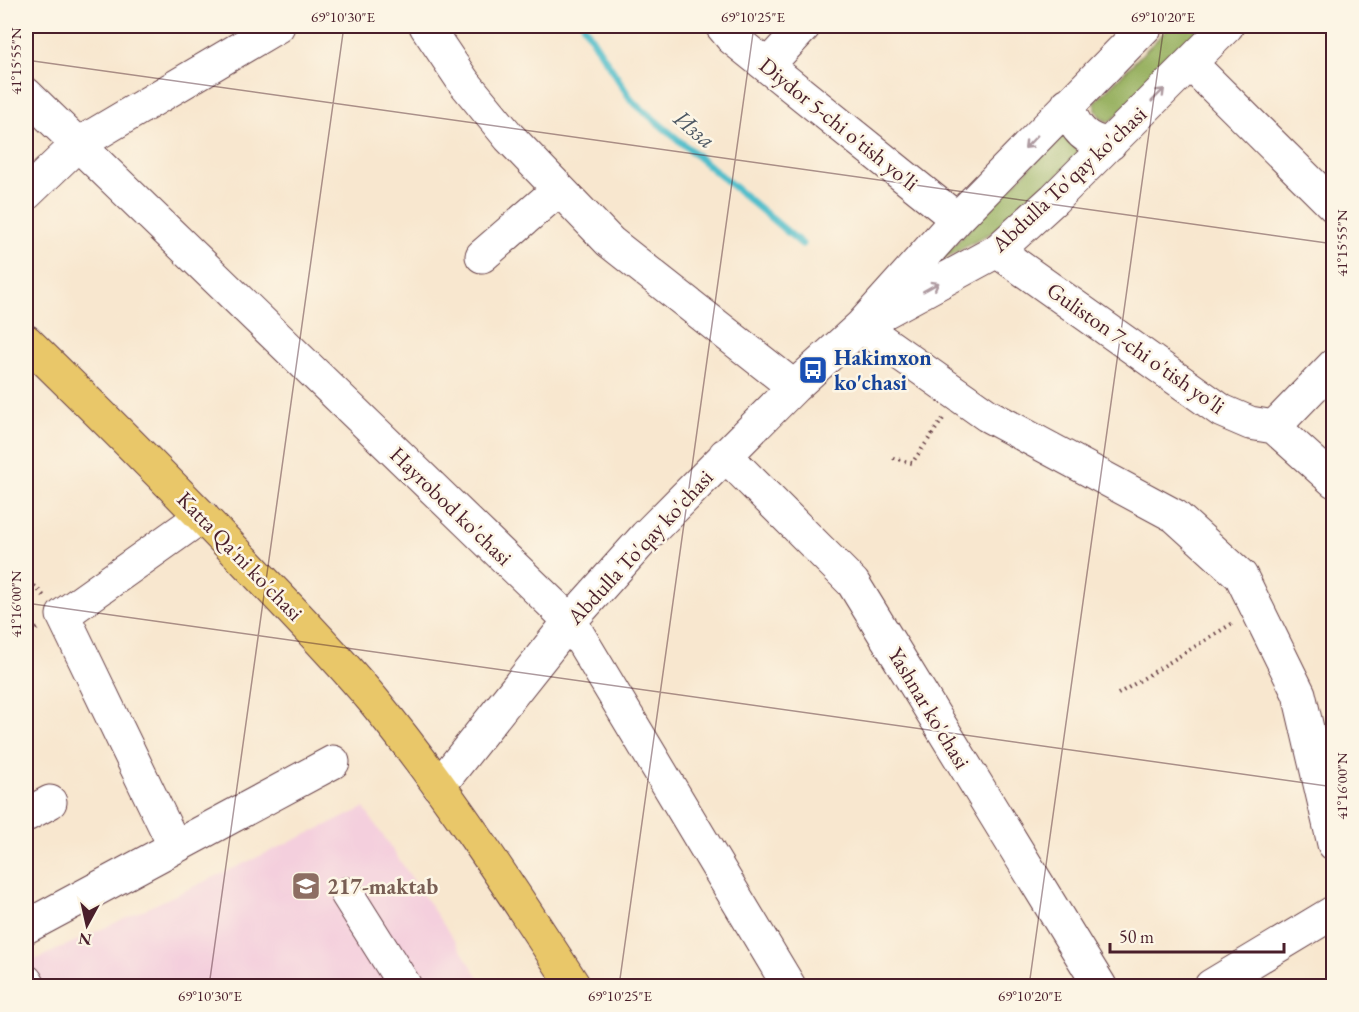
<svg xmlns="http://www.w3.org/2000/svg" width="1359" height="1012" viewBox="0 0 1359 1012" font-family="'EB Garamond',serif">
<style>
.built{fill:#f4cfdd}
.forest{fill:#9ab263;stroke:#726847;stroke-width:1.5}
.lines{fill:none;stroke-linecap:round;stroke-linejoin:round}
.stream{stroke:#51becb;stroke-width:7}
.minor-casing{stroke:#643d44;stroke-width:35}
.major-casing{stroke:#643d44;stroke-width:35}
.path{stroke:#643d44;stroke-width:4;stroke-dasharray:1.5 4.5;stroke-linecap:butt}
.minor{stroke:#fff;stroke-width:33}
.major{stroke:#e9c769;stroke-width:33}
.oneway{stroke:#ae9aa0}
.ticks{fill:none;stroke:#4a1f2b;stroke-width:1.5;stroke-opacity:0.45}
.labels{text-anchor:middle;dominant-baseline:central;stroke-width:5;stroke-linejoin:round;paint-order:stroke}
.street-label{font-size:22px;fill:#4a1f2b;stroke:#fcf5e5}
.transit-label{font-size:22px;font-weight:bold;fill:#164399;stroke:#fcf5e5;text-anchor:start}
.education-label{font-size:22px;font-weight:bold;fill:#785e54;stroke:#fcf5e5;text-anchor:start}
.water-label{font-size:24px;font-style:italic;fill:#4c5763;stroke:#fcf5e5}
.neatline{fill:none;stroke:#4a1f2b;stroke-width:2}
.ticks-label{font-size:15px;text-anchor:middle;fill:#4a1f2b}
</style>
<rect width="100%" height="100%" fill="#fcf5e5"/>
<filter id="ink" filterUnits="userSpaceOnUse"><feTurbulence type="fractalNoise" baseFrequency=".0167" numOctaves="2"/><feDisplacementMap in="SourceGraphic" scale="12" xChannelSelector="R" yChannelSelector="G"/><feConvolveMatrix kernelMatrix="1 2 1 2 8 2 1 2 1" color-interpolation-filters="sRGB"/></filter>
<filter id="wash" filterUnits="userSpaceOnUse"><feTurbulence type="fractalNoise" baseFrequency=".008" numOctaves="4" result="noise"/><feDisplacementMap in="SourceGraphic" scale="24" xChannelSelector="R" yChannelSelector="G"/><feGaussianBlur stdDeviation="1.35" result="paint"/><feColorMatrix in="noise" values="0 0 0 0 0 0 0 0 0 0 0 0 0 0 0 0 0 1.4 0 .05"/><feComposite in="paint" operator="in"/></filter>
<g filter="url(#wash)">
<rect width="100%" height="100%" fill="#f8e7cf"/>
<!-- built -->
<path class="built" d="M364,808L485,986H26V964Z"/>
<!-- forest -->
<path class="forest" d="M1170,26H1209L1110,122C1100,120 1096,113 1094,103Z
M1067,130L1087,149L1004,226L936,263Z"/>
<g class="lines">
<!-- stream -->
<path class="stream" d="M584,26L632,101L802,244"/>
</g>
</g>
<g filter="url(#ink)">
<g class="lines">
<!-- minor casing -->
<g class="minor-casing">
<path id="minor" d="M426,26L463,81L509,137L610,242L794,387
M722,26L732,38L767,66L957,219
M1190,63L1334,206
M767,66L804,26
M26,94L570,621L789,986
M1068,104C1073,127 1085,142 1110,144
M26,194L77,145L278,26
M997,251L1222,411L1250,423L1274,427L1334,481
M482,256L558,190
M883,313L997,251L1054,199L1227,26
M861,326L987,415L1175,516L1241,576L1299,694L1334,844
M1274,427L1334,365
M725,455L853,583L1100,986
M439,786L570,621L646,536L794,387L861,326L957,219L1146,26
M26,815L50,802
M175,847L63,615L202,516
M347,894L405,986
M26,927L333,762
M26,981L29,986
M1211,986L1334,912"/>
</g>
<!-- major casing -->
<g class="major-casing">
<path id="major" d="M26,341C105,418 183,496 259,576C298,617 337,657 373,700C447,790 511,889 574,986"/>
</g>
<!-- path -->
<path class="path" d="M893,458L912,463L945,416
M26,577L44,596
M26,635L38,628
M1118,694L1233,623"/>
<!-- minor -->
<use href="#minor" class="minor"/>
<!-- major -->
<use href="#major" class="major"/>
</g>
<!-- one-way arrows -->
<defs><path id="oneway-shaft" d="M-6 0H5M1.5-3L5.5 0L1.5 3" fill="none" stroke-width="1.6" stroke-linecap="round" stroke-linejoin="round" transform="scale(1.5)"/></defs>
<g class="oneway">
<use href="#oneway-shaft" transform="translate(1158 95) rotate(-45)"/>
<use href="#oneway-shaft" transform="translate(1031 142) rotate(134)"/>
<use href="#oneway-shaft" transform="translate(931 287) rotate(-29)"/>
</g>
</g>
<!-- ticks -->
<path class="ticks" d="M26,60L1334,244M26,603L1334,787M209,986L344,26M619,986L754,26M1029,986L1164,26"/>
<!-- icons -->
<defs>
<g id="bus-square" transform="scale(1.5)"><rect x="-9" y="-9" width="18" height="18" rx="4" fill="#1a4fb4" stroke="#fcf5e5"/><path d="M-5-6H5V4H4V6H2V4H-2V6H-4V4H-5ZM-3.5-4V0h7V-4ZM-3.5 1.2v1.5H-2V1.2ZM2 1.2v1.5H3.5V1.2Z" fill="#fff"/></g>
<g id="school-square" transform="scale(1.5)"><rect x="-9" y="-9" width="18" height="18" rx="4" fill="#8d6e63" stroke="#fcf5e5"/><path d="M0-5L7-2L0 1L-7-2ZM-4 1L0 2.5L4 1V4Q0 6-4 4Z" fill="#fff"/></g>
</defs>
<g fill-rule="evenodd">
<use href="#bus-square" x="813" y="370"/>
<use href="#school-square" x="306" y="886"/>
</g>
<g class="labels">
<!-- street labels -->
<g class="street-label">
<text transform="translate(839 124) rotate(39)">Diydor 5-chi o'tish yo'li</text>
<text transform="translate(1069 179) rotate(-43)">Abdulla To'qay ko'chasi</text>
<text transform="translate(1136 348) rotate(35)">Guliston 7-chi o'tish yo'li</text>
<text transform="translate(451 506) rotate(44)">Hayrobod ko'chasi</text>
<text transform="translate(640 547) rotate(-47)">Abdulla To'qay ko'chasi</text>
<text transform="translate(240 556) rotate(46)">Katta Qa'ni ko'chasi</text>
<text transform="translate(929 708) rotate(59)">Yashnar ko'chasi</text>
</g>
<!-- transit labels -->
<g class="transit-label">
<text x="834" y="357">Hakimxon<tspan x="834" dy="25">ko'chasi</tspan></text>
</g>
<!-- education labels -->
<g class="education-label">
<text x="327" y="886">217-maktab</text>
</g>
<!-- water labels -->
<g class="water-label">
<text transform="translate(695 129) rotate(40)">Изза</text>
</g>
</g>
<!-- margin -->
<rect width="1359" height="1012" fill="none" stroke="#fcf5e5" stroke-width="66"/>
<!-- north arrow -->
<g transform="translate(87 925) rotate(188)" stroke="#fcf5e5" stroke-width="4.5" paint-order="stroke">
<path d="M0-4.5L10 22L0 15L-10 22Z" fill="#4a1f2b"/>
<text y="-9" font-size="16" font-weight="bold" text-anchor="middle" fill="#4a1f2b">N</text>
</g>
<!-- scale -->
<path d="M1110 943v9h174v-9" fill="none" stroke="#4a1f2b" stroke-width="3"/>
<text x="1119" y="943" font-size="18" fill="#4a1f2b" stroke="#fcf5e5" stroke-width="4.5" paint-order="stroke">50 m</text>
<rect x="33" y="33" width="1293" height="946" class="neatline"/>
<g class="ticks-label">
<text x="343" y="22">69°10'30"E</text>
<text x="753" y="22">69°10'25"E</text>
<text x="1163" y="22">69°10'20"E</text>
<text transform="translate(16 61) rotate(-90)" y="5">41°15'55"N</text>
<text transform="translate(1342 243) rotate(-90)" y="5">41°15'55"N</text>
<text transform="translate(16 604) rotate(-90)" y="5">41°16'00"N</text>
<text transform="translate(1342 786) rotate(-90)" y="5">41°16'00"N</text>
<text x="210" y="1001">69°10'30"E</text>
<text x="620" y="1001">69°10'25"E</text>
<text x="1030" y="1001">69°10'20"E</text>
</g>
</svg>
